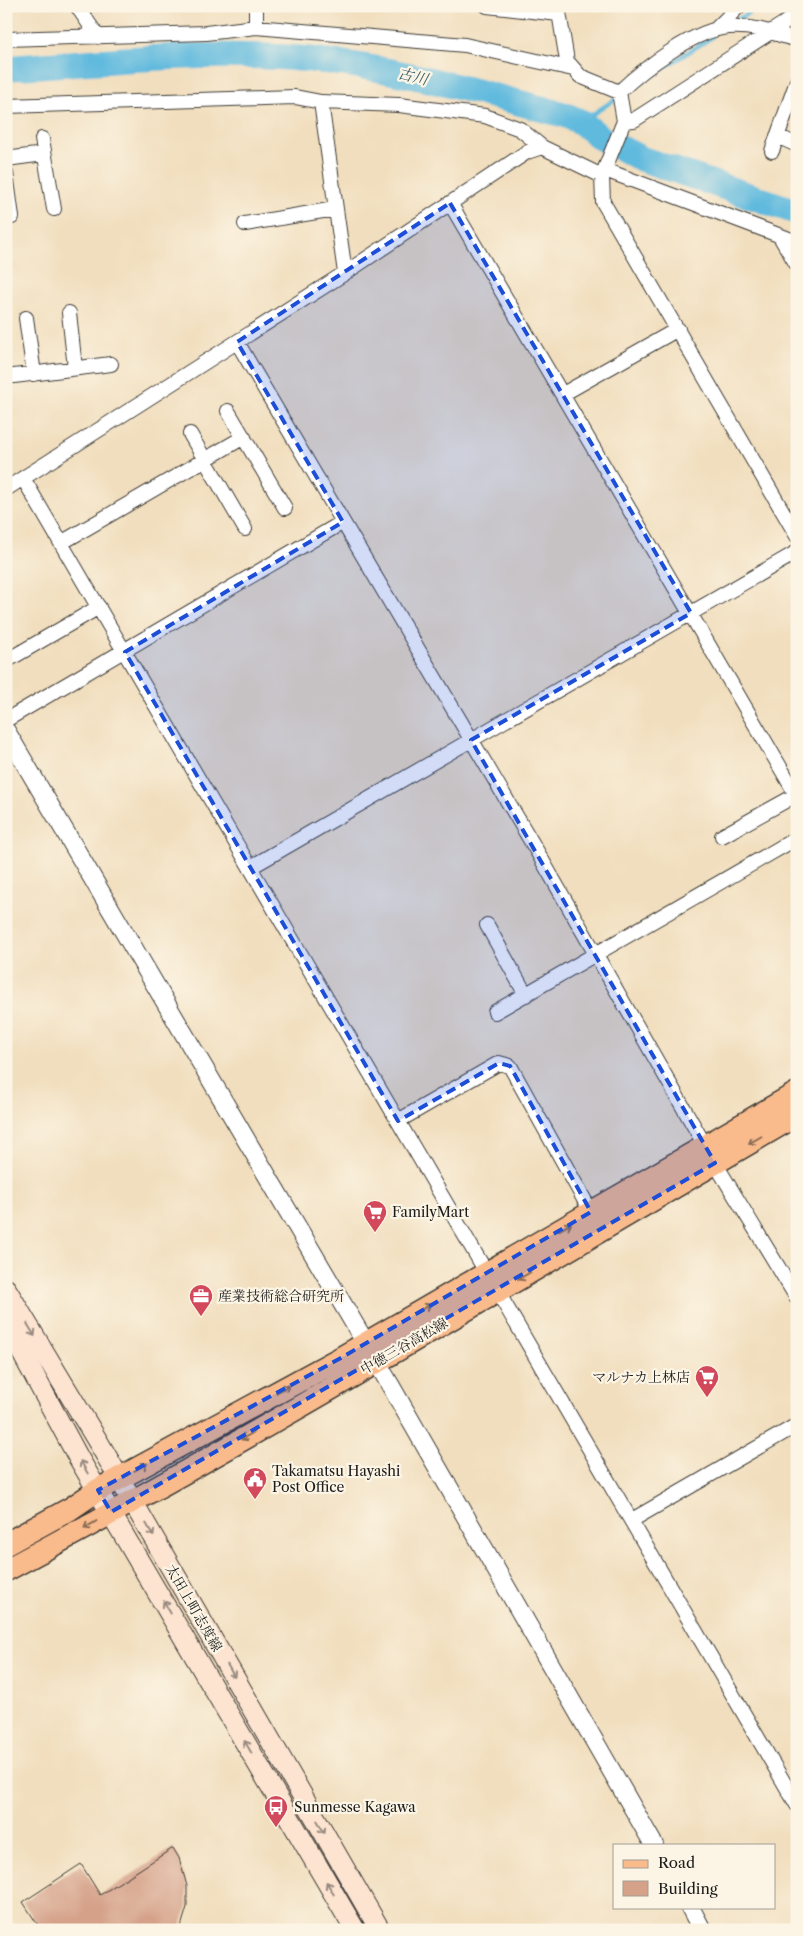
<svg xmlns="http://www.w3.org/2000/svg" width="803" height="1936" viewBox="0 0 803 1936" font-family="'Libre Caslon Text','Noto Serif JP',serif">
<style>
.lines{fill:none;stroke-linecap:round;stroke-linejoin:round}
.stream{stroke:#60bade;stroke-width:4.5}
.river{stroke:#60bade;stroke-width:26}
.building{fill:#d5a189}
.minor-casing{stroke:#3c3934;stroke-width:16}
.tertiary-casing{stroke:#3c3934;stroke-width:20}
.secondary-casing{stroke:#3c3934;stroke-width:22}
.primary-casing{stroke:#3c3934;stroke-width:25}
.minor{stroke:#fff;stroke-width:14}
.tertiary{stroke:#fff;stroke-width:18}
.secondary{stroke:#fde4d1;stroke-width:20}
.primary{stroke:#fabb8c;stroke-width:22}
.oneway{stroke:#8b6c54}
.oneway2{stroke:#988a80}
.marked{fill:#1d4ed8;fill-opacity:0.2;stroke:#1d4ed8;stroke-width:4;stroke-dasharray:10 6;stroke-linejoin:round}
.labels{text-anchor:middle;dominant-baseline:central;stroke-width:4.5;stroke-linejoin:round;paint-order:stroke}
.poi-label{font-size:14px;fill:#1c1c1c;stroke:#fcf5e5;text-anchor:start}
.street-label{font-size:14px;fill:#1c1c1c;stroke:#fcf5e5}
.water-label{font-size:15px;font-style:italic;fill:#375b6a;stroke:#fcf5e5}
</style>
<rect width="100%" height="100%" fill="#fcf5e5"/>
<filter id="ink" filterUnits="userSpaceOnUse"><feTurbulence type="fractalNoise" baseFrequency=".02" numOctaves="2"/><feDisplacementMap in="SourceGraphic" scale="10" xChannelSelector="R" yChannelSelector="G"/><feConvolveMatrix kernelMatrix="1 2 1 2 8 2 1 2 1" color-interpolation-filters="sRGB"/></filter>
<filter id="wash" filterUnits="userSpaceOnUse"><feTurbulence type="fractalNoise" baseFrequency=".0096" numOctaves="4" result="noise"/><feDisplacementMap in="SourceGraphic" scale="20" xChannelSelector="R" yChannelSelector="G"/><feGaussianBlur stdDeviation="1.12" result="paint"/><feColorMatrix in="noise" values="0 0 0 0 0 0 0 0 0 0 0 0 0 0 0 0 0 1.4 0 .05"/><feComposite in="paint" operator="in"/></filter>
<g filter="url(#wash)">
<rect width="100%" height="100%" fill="#f1debe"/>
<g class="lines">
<!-- stream -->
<path class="stream" d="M733,23L759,6
M632,88L712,37
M581,122L617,98"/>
<!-- river -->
<path class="river" d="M6,68C97,62 188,52 279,57C377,62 470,90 565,115L581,122L601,138L642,159L797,212"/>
</g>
<g id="blocks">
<!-- building -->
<path class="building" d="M173,1848L179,1858L187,1886V1907L180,1930H41L23,1902L81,1864L100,1895Z"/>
</g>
</g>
<g filter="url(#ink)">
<use href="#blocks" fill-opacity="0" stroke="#3c3934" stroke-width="1"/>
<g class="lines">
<!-- minor casing -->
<g class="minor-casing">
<path id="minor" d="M77,6L98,37
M256,6V27L465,45L573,69
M487,6L559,14
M558,6L567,61L580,76L619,92
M717,28L739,6
M6,39L206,33L256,27
M619,92L624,121L602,176L603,202L797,536
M619,92C643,69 695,29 729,27C752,25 776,34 797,40
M6,106L295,97L321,102
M624,121L634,120L797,15
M777,136L797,145
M42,139L54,209
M772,151L797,81
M6,159L44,154
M605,170L797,242
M6,173L12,217
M450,203L797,796
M245,224L335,209
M779,235L797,265
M345,273L321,102L399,105L485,116L520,129L542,147L602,176
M69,313L75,368
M26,318L34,374
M237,342L538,853L715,1163L797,1298
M6,377L111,364
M563,394L678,329
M228,411L285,508
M190,434L245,529
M23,478L797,1805
M6,489L345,273L527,152L542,147
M61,543L244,437
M6,661L99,607
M6,720L343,522
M722,836L796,795
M251,867L797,552
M487,925L526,995
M495,1012L797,838
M398,1121L499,1063L510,1066L591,1212
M632,1520L797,1425"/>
</g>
<!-- tertiary casing -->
<g class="tertiary-casing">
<path id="tertiary" d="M6,731L392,1388L654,1845
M690,1907L702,1930"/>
</g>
<!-- secondary casing -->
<g class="secondary-casing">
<path id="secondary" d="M6,1289L100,1445L380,1930
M6,1323L78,1457L355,1930"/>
</g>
<!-- primary casing -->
<g class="primary-casing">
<path id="primary" d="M6,1544L70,1509L98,1490L339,1359L797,1093
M6,1570C275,1427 534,1268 797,1115"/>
</g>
<!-- minor -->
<use href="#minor" class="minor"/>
<!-- tertiary -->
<use href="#tertiary" class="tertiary"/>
<!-- secondary -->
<use href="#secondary" class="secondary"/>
<!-- primary -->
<use href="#primary" class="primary"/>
</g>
<!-- one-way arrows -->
<defs><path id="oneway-shaft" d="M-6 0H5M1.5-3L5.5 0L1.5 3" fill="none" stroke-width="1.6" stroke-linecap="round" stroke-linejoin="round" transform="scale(1.25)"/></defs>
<g class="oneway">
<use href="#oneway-shaft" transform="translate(755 1140) rotate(150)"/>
<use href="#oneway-shaft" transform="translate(565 1227) rotate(-29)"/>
<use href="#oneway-shaft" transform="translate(524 1276) rotate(149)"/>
<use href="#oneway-shaft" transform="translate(424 1308) rotate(-30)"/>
<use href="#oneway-shaft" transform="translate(283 1389) rotate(-29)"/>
<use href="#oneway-shaft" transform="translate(247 1436) rotate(151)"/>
<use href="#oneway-shaft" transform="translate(141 1467) rotate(-30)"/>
<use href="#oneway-shaft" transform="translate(90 1525) rotate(149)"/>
</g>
<g class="oneway2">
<use href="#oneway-shaft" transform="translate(31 1330) rotate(59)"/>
<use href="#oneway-shaft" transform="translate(84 1467) rotate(-120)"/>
<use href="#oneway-shaft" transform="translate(150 1530) rotate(60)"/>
<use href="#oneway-shaft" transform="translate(167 1607) rotate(-120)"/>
<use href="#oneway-shaft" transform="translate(231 1671) rotate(60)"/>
<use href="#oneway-shaft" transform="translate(248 1747) rotate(-120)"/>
<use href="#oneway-shaft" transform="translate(321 1827) rotate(60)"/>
<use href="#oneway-shaft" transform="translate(330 1888) rotate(-120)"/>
</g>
</g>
<!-- marked area -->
<path class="marked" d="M450,203L691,613L471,740L715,1163L111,1512L98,1490L339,1359L591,1212L510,1066L499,1063L398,1121L125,652L343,522L237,342Z"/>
<!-- icons -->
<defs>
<g id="supermarket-pin" transform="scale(1.25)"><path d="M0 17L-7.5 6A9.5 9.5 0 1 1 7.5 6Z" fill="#d1495b" stroke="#fcf5e5"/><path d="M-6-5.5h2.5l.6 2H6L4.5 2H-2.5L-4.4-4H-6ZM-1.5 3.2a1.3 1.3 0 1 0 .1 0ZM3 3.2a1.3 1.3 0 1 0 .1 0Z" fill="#fff"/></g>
<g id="office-pin" transform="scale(1.25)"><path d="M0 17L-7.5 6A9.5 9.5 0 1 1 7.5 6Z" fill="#d1495b" stroke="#fcf5e5"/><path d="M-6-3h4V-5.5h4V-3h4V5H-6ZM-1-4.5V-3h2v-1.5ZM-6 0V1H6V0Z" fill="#fff"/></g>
<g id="civic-pin" transform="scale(1.25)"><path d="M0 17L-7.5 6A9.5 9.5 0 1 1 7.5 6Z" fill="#d1495b" stroke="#fcf5e5"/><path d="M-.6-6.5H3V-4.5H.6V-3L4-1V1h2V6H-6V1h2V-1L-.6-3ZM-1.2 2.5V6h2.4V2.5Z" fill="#fff"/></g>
<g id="bus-pin" transform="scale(1.25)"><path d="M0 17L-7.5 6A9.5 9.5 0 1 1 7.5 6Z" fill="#d1495b" stroke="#fcf5e5"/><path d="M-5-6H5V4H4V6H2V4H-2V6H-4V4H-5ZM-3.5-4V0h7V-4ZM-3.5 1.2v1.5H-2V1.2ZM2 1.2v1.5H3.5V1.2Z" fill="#fff"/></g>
</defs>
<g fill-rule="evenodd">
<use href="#supermarket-pin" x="375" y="1212"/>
<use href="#office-pin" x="201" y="1296"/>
<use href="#supermarket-pin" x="707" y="1377"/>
<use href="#civic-pin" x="255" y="1479"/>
<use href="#bus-pin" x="276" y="1807"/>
</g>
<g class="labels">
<!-- poi labels -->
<g class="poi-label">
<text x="392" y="1212">FamilyMart</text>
<text x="218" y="1296">産業技術総合研究所</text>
<text x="690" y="1377" text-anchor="end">マルナカ上林店</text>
<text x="272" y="1471">Takamatsu Hayashi<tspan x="272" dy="16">Post Office</tspan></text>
<text x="294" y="1807">Sunmesse Kagawa</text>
</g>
<!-- street labels -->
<g class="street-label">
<text transform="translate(404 1346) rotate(-30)">中徳三谷高松線</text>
<text transform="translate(194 1608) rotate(60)">太田上町志度線</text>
</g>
<!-- water labels -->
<g class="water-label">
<text transform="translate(413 76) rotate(14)">古川</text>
</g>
</g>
<!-- margin -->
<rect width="803" height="1936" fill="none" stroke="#fcf5e5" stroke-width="25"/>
<!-- legend -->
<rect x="613" y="1844" width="162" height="65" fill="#fcf5e5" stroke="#a29e95"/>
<rect x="623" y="1860" width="25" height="8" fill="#fabb8c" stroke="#a29e95"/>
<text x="658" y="1868" font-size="15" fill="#1c1c1c">Road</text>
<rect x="623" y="1881" width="25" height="15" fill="#d5a189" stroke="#a29e95"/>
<text x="658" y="1894" font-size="15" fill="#1c1c1c">Building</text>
</svg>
